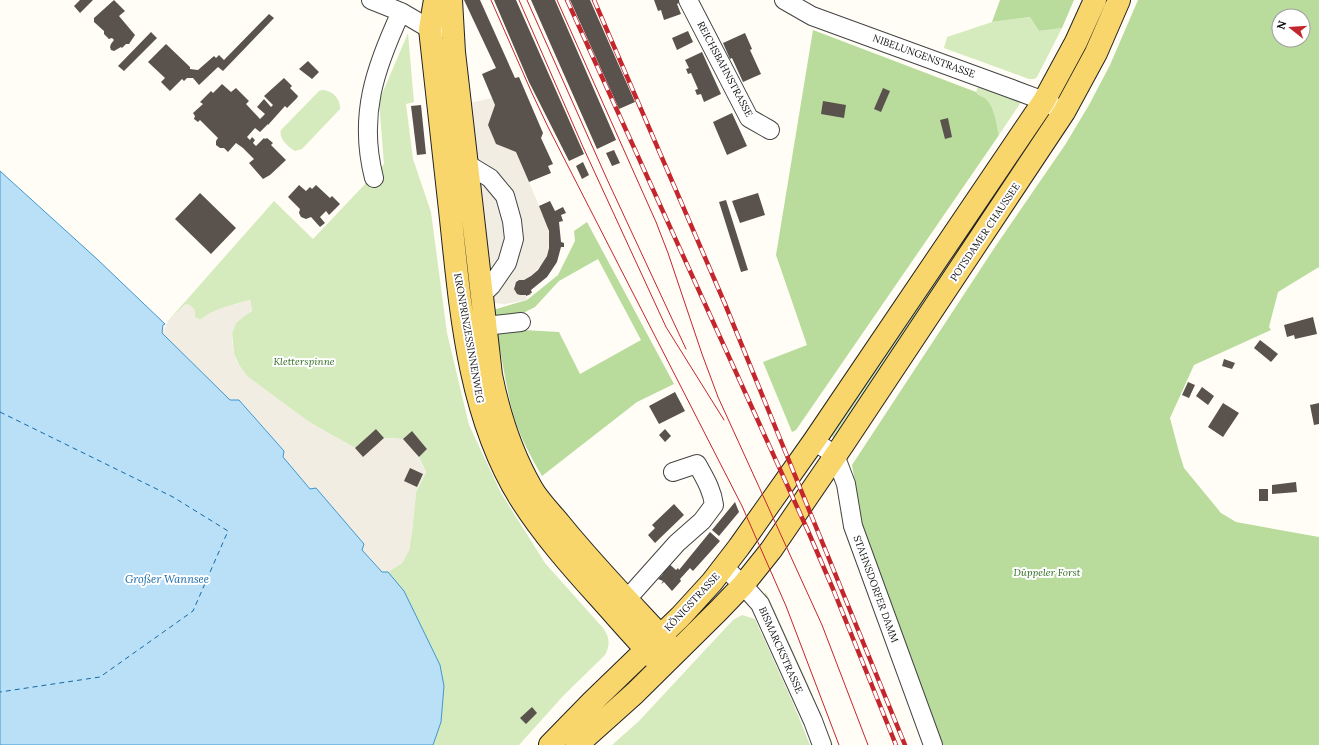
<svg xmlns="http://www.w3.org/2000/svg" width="1319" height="745" viewBox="0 0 1319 745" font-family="Lora,serif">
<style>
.green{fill:#d5ebbd}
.forest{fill:#b9dc9c;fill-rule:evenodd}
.plaza{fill:#f1ede2}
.water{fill:#b9e0f7;stroke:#3f96cf}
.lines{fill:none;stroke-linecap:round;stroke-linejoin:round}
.ferry{stroke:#1768a6;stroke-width:1;stroke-dasharray:5 4;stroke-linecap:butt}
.building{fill:#5a524d}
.minor-casing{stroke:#444;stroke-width:20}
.major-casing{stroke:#222;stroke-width:24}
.minor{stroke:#fff;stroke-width:18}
.major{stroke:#f9d66b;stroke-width:22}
.tram{stroke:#c4262e;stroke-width:1}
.rail-casing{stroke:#c4262e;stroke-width:4.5}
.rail{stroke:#fff;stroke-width:3;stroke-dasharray:9;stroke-linecap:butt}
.labels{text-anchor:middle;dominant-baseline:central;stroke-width:4;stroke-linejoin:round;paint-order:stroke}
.street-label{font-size:10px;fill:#111;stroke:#fff}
.park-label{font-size:10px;font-style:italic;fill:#2f6b1f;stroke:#fff}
.water-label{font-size:11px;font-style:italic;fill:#1768a6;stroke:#fff}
</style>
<rect width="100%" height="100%" fill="#fffdf5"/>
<!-- green -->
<path class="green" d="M1030,17L1039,31L1062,28L1037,77L1034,79H1029L944,48L947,37L992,22Z
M408,33L414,102L406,104L413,159L431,212L447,333L469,425L501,493L545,563L603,628C610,637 610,646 605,655L564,695L519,745H433L441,722L444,686L440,665L404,591L388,572L402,563L409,550L412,531L416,492L426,472L419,457L427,449L412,431L403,439L384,438L376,429L355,448L309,422L248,377L241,369L234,354L232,333L236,323L244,316L252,311L250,300C232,305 214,309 200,320L195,317L186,304L168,321L274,201L313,239L384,164L379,101Z
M979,84L1021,102L999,135L993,111L976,92Z
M322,90C332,90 341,99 340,109L302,149L295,151C288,147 278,138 281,130L319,91Z
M1045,111L1055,117L838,441L826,432Z
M766,592L808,684L833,745H829L764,595Z
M742,615L755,619L793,703L810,745H612L639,721L733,620Z"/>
<!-- forest -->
<path class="forest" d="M1000,0H1074L1062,28L1039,31L1030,17L992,22Z
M1138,0H1319V267L1278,292L1269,327L1271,330L1194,365L1170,418L1179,452L1184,468L1221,513L1236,522L1319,537V745H927L840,512L864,533L852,465L997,244L1065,145L1089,105L1110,65ZM1279,16H1303V40H1279Z
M813,30L976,92C979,97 982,96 986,99C995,108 996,124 999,135L796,430L792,432L763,362L807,345L776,255Z
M587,222L674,384L637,402L542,476C529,454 517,431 511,406C504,375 499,342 493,310L527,300L558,275L575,241L574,231ZM598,259L641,340L580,374L559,332L524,330L519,315L535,307L559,281Z"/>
<!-- plaza -->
<path class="plaza" d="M492,98L495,105L488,125L496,144L516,152L546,222L550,239L547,256L543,263L531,276L524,280H517L514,285V289L516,293L521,295H526L527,300L505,304L493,303L470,103Z
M250,300L252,311L244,316L236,323L232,333V341L234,354L237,362L248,377L309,422L355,448L363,457L384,438L403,439L419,457L426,472L416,492L412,531L409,550L402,563L388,572H382L362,550L364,544L310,489L295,472L282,457L284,451L240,400H230L162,333L168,321L186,304L190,305L195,310V317L200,320L208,314L219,309Z"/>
<!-- water -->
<path class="water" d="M0,171L97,259L165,324L163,325L162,333L230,400H239L284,451L283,457L310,489L316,488L364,544L362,550L382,572H388L404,591L440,665L444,686L441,722L433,745H0Z"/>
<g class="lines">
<!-- ferry -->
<path class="ferry" d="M0,412L173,497L228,531L193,611L100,677L0,692"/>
</g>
<!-- building -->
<path class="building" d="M80,0H93L80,13L74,6Z
M114,0L125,11L119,16L135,35L129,44H126L122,48L121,47L114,51L111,50L110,47L111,44L114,40L112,38L109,39L104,34V31L94,22V18Z
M464,0H480L515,78L519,77L543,133L541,138L553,164L548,166L551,173L529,182L516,152L496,144L488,125L495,105L482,74L496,68Z
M494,0H516L584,154L569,161L529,82Z
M531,0H555L616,140L597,149Z
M570,0H590L635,102L619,109Z
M654,0H678L679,3L677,4L681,14L664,20L661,10L658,11Z
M269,14L274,18L223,71L218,67L199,85L193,78H187L184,81L182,79L170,91L161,82L165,78L148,62L166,44L190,67V69L198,70L214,56L216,58L219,55L224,60Z
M688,31L693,42L677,50L672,38Z
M151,32L157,38L124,71L118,66Z
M745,33L752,49L750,50L761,74L743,82L732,58L730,59L723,43Z
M702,52L721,94L704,102L701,94L697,95L695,90L698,89L691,73L688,74L686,69L689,68L685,60Z
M308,61L319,72L312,79L299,69Z
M284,78L292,86L290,88L298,96L297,98L287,108L285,106L268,125V124L260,132L255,128L247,137L250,140L252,137L255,140L253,143L256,146L264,138L265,139L267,138L273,143L271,145L286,160L270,175L263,179L249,163L254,159L243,148L236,143L228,152L224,148H220L216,145V141L218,138L200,120L198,122L194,119L195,116L193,113L203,104L200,102L211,91L213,93L222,84L231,92L236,88L249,101L246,104L260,119L265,114L257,107L264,99L271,107L273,105L264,96Z
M883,88L890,91L881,112L874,109Z
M823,101L846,105L844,118L821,114Z
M421,105L426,154L417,155L411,106Z
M732,113L747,146L727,155L713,122Z
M948,118L952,137L945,139L940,120Z
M614,150L620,163L612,166L606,153Z
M583,162L589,175L582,179L576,166Z
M299,185L306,191L310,187L312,189L316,185L330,198L332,196L340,204L329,215L326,211L320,217L325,223L320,227L311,217L306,219L301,217L299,213L300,209L288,197Z
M200,193L236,228L211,254L175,219Z
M758,193L765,215L740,223L732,201Z
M726,200L748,270L741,272L719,202Z
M550,201L555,211L563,207L566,213L561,215L563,221L559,222L561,242L564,243V247H561L557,262L547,277L531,290L532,293H530L531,294L526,296V295H520L517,294L514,289L516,282L519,280H524L531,276L538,270L547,256L549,248V231L539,206Z
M1313,317L1317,334L1295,339L1294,335L1287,337L1284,325Z
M1260,340L1278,354L1271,362L1254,348Z
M1224,359L1235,363L1232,369L1222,366Z
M1188,382L1195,385L1189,398L1182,395Z
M1202,387L1214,396L1208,405L1196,396Z
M675,392L685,411L659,424L649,406Z
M1223,403L1239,413L1223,437L1208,427Z
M1319,403V424L1314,425L1310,405Z
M376,429L384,438L363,457L355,448Z
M665,429L671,436L665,442L659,435Z
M412,431L427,449L419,457L403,439Z
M410,468L423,474L417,487L404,481Z
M1296,482L1297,492L1272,494V485Z
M1259,489H1268V501H1259Z
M735,502L739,512L719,536L712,530Z
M674,504L684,515L655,543L648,535L655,528L652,525Z
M710,532L720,541L693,571L690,568L680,579L681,581L672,591L664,582L661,584L663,581L658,579L663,574L660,571L667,562L676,570L678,568L679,570Z
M532,707L537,713L526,724L520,718Z"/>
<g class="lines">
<!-- minor casing -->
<g class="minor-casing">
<path id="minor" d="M371,0L401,12L430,29L443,28
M688,0L749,118L770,130
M784,0L812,16L1012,89L1044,101L1064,112
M467,164L490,178L505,196L512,221L514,239L507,263L491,286L482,295
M374,178C358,116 375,68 401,12
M485,326L521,322
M814,441L835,455L846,484L853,526L933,745
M724,567L743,585L760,604L813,721L822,745
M627,599L677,543L702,521L714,505C712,489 704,477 697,464L673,472"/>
</g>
<!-- major casing -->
<g class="major-casing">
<path id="major" d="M435,0L430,29C437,93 444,156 451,219C461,314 469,415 520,498C542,533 570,565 598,596C617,617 636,639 656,660
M451,0L454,52L491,375C499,415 511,453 532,489C539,501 551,513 560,524C594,566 633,606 670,646
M550,745L592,702L680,617L712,582L739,547L814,441L1044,101L1076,42L1095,0
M577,745L635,693L718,611L743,585L771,550L842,446L1064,112L1096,53L1119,0"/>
</g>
<!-- minor -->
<use href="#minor" class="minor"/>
<!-- major -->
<use href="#major" class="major"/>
<!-- tram -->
<path class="tram" d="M491,0L531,91L548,127L742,506L786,606L839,745
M519,0L583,147L666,327L724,420
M527,0L606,177L686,349
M557,0L656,222L668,253L702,354L718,397L822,625L868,745"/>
<!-- rail casing -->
<g class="rail-casing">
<path id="rail" d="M567,0L808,531L833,589L896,745
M594,0L725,304L905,745"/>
</g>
<!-- rail -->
<use href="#rail" class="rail"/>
</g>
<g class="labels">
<!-- street labels -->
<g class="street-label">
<text transform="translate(924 56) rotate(20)">NIBELUNGENSTRASSE</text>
<text transform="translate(725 69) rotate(62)">REICHSBAHNSTRASSE</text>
<text transform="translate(985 232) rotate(-56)">POTSDAMER CHAUSSEE</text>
<text transform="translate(469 338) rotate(80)">KRONPRINZESSINNENWEG</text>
<text transform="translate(876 589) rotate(70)">STAHNSDORFER DAMM</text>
<text transform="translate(692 602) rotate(-47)">KÖNIGSTRASSE</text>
<text transform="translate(781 650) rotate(66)">BISMARCKSTRASSE</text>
</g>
<!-- park labels -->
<g class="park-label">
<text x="304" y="361">Kletterspinne</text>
<text x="1047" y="572">Düppeler Forst</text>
</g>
<!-- water labels -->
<g class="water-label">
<text x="167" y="579">Großer Wannsee</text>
</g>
</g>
<!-- north arrow -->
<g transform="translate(1291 28) rotate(287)"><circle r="19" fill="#ffffff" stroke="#a0a0a0"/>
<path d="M0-3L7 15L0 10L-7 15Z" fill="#c4262e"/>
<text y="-6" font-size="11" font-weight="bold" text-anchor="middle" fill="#111111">N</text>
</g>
</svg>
